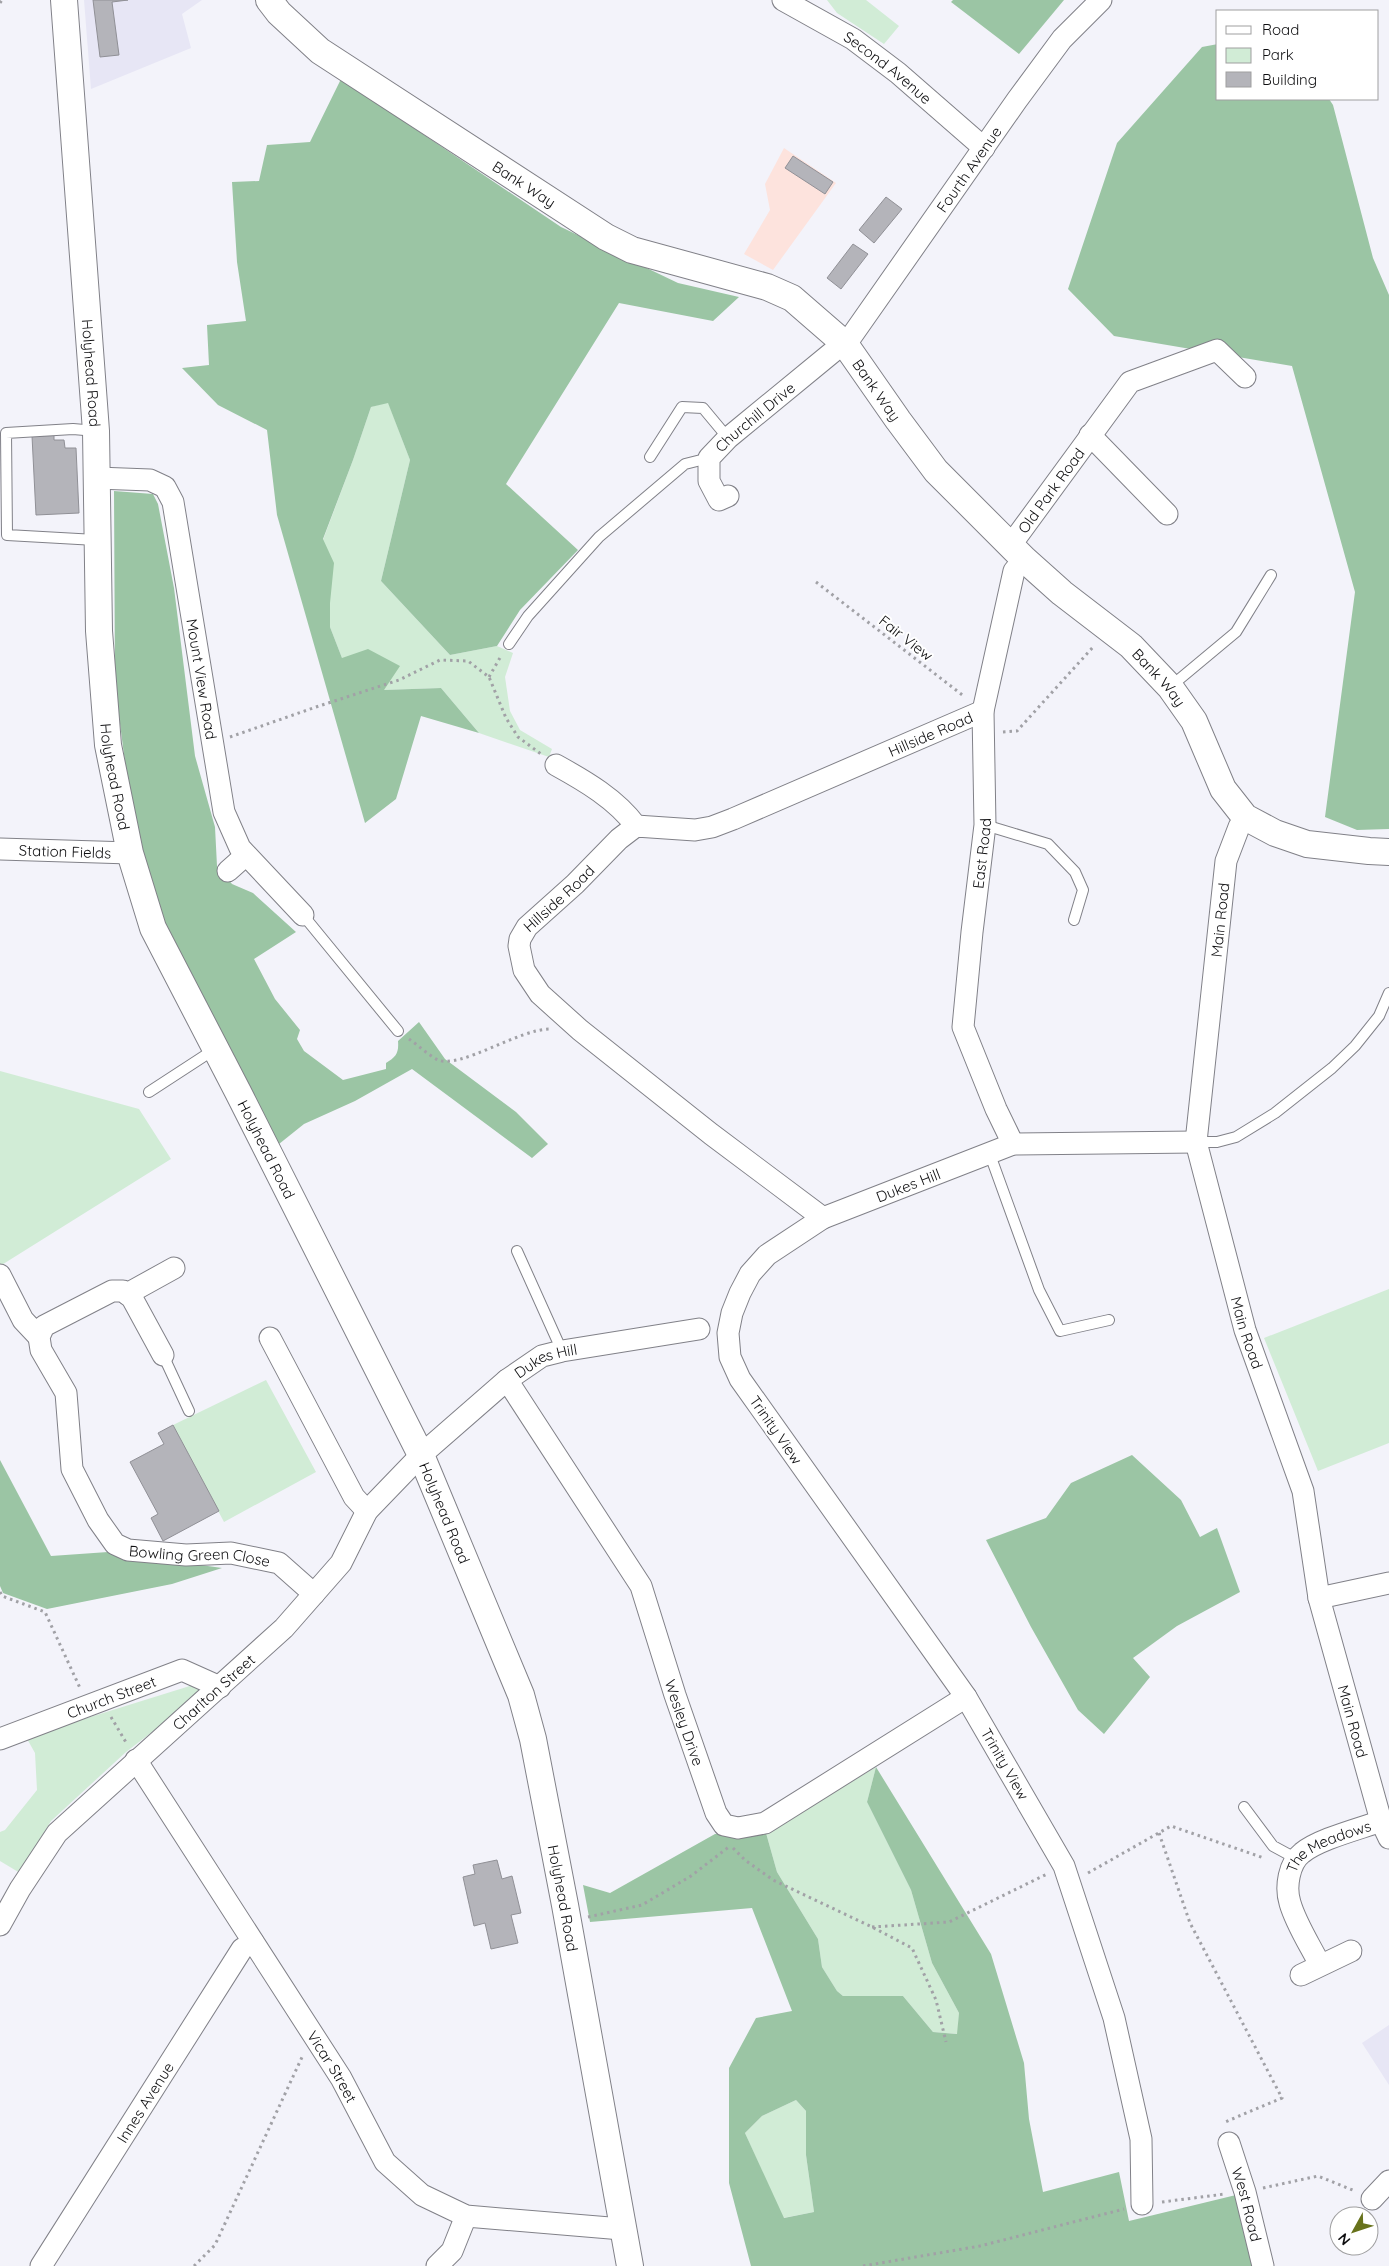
<svg xmlns="http://www.w3.org/2000/svg" width="1389" height="2266" viewBox="0 0 1389 2266" font-family="Quicksand,sans-serif">
<style>
.built{fill:#e7e6f5}
.industrial{fill:#fde3dd}
.green{fill:#d1ecd6}
.forest{fill:#9bc5a4;fill-rule:evenodd}
.building{fill:#b4b4ba;stroke:#909096}
.lines{fill:none;stroke-linecap:round;stroke-linejoin:round}
.service-casing{stroke:#818188;stroke-width:12}
.minor-casing{stroke:#818188;stroke-width:23}
.tertiary-casing{stroke:#818188;stroke-width:28}
.path{stroke:#a1a1a6;stroke-width:3;stroke-dasharray:2.5 4;stroke-linecap:butt}
.service{stroke:#fff;stroke-width:10}
.minor{stroke:#fff;stroke-width:21}
.tertiary{stroke:#fff;stroke-width:26}
.labels{text-anchor:middle;dominant-baseline:central;stroke-width:4;stroke-linejoin:round;paint-order:stroke}
.street-label{font-size:15px;fill:#0f0f11;stroke:#fff}
</style>
<rect width="100%" height="100%" fill="#f3f3fa"/>
<!-- built -->
<path class="built" d="M84,0H202L182,14L191,48L91,89Z
M1389,2025V2085L1362,2043Z"/>
<!-- industrial -->
<path class="industrial" d="M784,148L836,183L773,270L744,254L770,210L765,184Z"/>
<!-- green -->
<path class="green" d="M827,0H866L899,26L884,44L837,13Z
M388,402L410,460L381,581L450,655L497,646L513,653L505,677L510,711L520,730L552,749L549,757L479,733L441,688L384,690L342,658L330,627V603L323,540L353,460L371,407Z
M0,1071L139,1109L171,1159L0,1266Z
M1389,1289V1443L1318,1471L1264,1338Z
M266,1380L316,1472L224,1522L173,1425Z
M193,1685L199,1690V1696L126,1752L51,1821L20,1873L0,1861V1832L5,1830L37,1790L35,1753L26,1737Z
M876,1767L867,1802L911,1890L932,1963L959,2013L958,2034L933,2032L903,1996H843L837,1991L822,1967L818,1939L777,1872L766,1833Z
M796,2100L806,2111V2155L814,2212L783,2218L745,2133L762,2116Z"/>
<!-- forest -->
<path class="forest" d="M953,0H1064L1019,54L951,2Z
M1218,44V99H1329L1333,105L1373,258L1389,295V829L1357,830L1325,817L1355,592L1292,366L1114,336L1068,289L1117,143L1202,47Z
M341,79L561,227L678,283L739,297L713,321L619,303L506,484L578,550L520,610L497,646L450,655L381,581L410,460L388,403L371,407L353,460L323,539L334,563L330,603V627L342,658L368,649L400,666L384,690L441,688L479,733L421,716L396,799L365,823L277,515L267,430L218,405L182,368L209,365L207,325L246,321L237,262L232,182L259,181L267,145L310,142Z
M114,491L153,494L158,504L174,588L195,756L215,827L217,866L232,884L253,893L296,932L254,959L275,999L300,1030L297,1039L304,1051L343,1080L386,1069V1063C396,1057 399,1053 398,1041L419,1022L445,1059L516,1112L548,1144L532,1158L412,1069L355,1101L304,1124L279,1144L178,957L149,890L130,801L115,685Z
M1132,1455L1181,1500L1200,1537L1217,1528L1240,1592L1177,1626L1133,1658L1150,1677L1104,1734L1078,1710L1031,1627L986,1540L1046,1518L1071,1483Z
M0,1460L51,1556L108,1552L222,1568L172,1584L47,1609L3,1593L0,1586Z
M876,1767L991,1954L1024,2063L1029,2119L1043,2192L1119,2172L1129,2221L1236,2195L1253,2266H751L729,2183V2068L756,2018L792,2011L752,1908L590,1922L583,1885L610,1893L715,1834L766,1833L777,1872L818,1939L822,1967L837,1991L843,1996H903L933,2032L957,2034L959,2013L932,1963L911,1890L867,1802ZM796,2100L806,2111V2155L814,2212L784,2218L745,2133L762,2116Z"/>
<!-- building -->
<path class="building" d="M93,0H128L112,2L119,55L100,57Z
M793,156L833,182L825,194L785,168Z
M886,197L902,209L874,243L859,230Z
M853,244L868,254L841,289L827,278Z
M54,435V440H64L65,448H76L79,513L36,515L32,436Z
M173,1425L219,1511L163,1541L151,1518L158,1514L130,1462L164,1444L158,1433Z
M497,1860L502,1879L512,1876L521,1913L511,1915L518,1943L491,1949L485,1923L474,1926L463,1877L475,1874L473,1865Z"/>
<g class="lines">
<!-- service casing -->
<g class="service-casing">
<path id="service" d="M96,431L73,429L6,433L7,535L96,540
M650,457L682,407L703,408L728,438
M509,644L528,616L599,537L685,464L709,458
M1170,687L1236,632L1271,575
M985,825L1048,844L1075,872L1083,890L1074,920
M303,915L398,1031
M149,1092L215,1049
M1196,1142H1217L1236,1137L1275,1113L1332,1068L1355,1046L1379,1016L1389,993
M989,1152L1039,1290L1060,1331L1109,1320
M517,1251L562,1351
M163,1355L189,1411
M1244,1807L1273,1846L1297,1859"/>
</g>
<!-- minor casing -->
<g class="minor-casing">
<g id="minor">
<path id="s1" d="M783,0L853,39L898,73L984,148"/>
<path d="M1090,435L1167,514"/>
<path id="s2" d="M97,478L150,480L165,487L173,502L224,812L240,848L303,915"/>
<path id="s3" d="M728,496L719,500L709,481V458L728,438L851,337L1017,100L1062,39L1101,0"/>
<path id="s4" d="M1010,546L1130,382L1217,350L1245,377"/>
<path d="M556,765C585,781 616,799 636,826"/>
<path id="s5" d="M1245,817L1239,827L1226,861L1196,1142L1245,1330L1303,1491L1319,1598L1381,1821L1389,1838"/>
<path id="s6" d="M0,849L130,853"/>
<path d="M228,871L246,855"/>
<path id="s7" d="M1013,1144L996,1109L963,1027L972,932L985,825L983,711L1014,571L1024,559"/>
<path id="s8" d="M823,1218L711,1134L580,1030L540,994L524,970L519,946L520,939L527,927L575,884L619,839L636,826L695,830L712,827L733,819L983,711"/>
<path d="M0,1275L23,1320L39,1337"/>
<path d="M127,1294L174,1268"/>
<path d="M270,1338L354,1497L367,1511"/>
<path id="s9" d="M163,1355L132,1298L123,1291H112L44,1326L39,1337L41,1350L66,1393L72,1469L98,1520L115,1544L128,1550L186,1555L231,1553L279,1563L314,1594"/>
<path id="s10" d="M507,1380L641,1586L675,1695L716,1813L724,1825L738,1828L765,1823L966,1697"/>
<path d="M1319,1598L1389,1583"/>
<path id="s11" d="M0,1739L182,1670L220,1687"/>
<path id="s12" d="M136,1760L341,2078L385,2162L422,2195L466,2216L622,2229"/>
<path id="s13" d="M0,1925L20,1889L57,1833L284,1628L341,1563L367,1511L421,1455L507,1380L542,1356L562,1351L699,1329"/>
<path id="s14" d="M1320,1965C1310,1945 1296,1924 1290,1903C1285,1887 1289,1863 1302,1853C1319,1839 1359,1829 1381,1821"/>
<path d="M1301,1975L1351,1951"/>
<path id="s15" d="M1229,2143L1245,2192L1263,2266"/>
<path d="M1372,2199L1389,2181"/>
<path id="s16" d="M1142,2204L1141,2139L1114,2018L1064,1866L966,1697L740,1379L730,1357L728,1333L732,1313L740,1293L750,1274L767,1255L823,1218L1013,1144L1196,1142"/>
<path id="s17" d="M41,2266L242,1949L253,1942"/>
<path d="M437,2266L452,2251L466,2216"/>
</g>
</g>
<!-- tertiary casing -->
<g class="tertiary-casing">
<g id="tertiary">
<path id="s18" d="M64,0L96,431L99,631L108,745L130,853L153,928L238,1092L421,1455L521,1695L533,1739L565,1905L630,2266"/>
<path id="s19" d="M269,0L279,13L320,51L606,237L632,250L767,287L792,298L845,344L898,420L936,471L1024,559L1062,593L1131,646L1170,687L1194,721L1223,789L1245,817L1275,833L1307,844L1369,851L1389,852"/>
</g>
</g>
<!-- path -->
<path class="path" d="M0,3L2,0
M816,582L965,697
M489,677L501,656
M1003,732L1017,731L1094,646
M230,737L316,707L399,680L440,660L468,661L489,677L506,718L518,737L541,754
M409,1039C418,1045 428,1055 438,1060C461,1069 519,1029 550,1029
M0,1592L2,1596L45,1612L80,1688
M111,1717L127,1744
M1159,1833L1190,1923L1282,2098L1225,2122
M733,1848L745,1860L773,1880L872,1927L912,1948L936,2000L946,2042
M1088,1873L1171,1826L1264,1858
M588,1917L642,1905L691,1876L730,1846
M872,1927L949,1922L1047,1874
M1263,2188L1318,2176L1355,2191
M1162,2202L1225,2194
M194,2266L215,2245L303,2055
M863,2266L980,2246L1124,2209"/>
<!-- service -->
<use href="#service" class="service"/>
<!-- minor -->
<use href="#minor" class="minor"/>
<!-- tertiary -->
<use href="#tertiary" class="tertiary"/>
</g>
<g class="labels">
<!-- street labels -->
<g class="street-label">
<text stroke="none"><textPath href="#s1" startOffset="125">Second Avenue</textPath></text>
<text stroke="none"><textPath href="#s3" startOffset="446">Fourth Avenue</textPath></text>
<text stroke="none"><textPath href="#s19" startOffset="316">Bank Way</textPath></text>
<text stroke="none"><textPath href="#s18" startOffset="374">Holyhead Road</textPath></text>
<text stroke="none"><textPath href="#s19" startOffset="736">Bank Way</textPath></text>
<text stroke="none"><textPath href="#s3" startOffset="116">Churchill Drive</textPath></text>
<text stroke="none"><textPath href="#s4" startOffset="69">Old Park Road</textPath></text>
<text transform="translate(906 638) rotate(38)">Fair View</text>
<text stroke="none"><textPath href="#s19" startOffset="1141">Bank Way</textPath></text>
<text stroke="none"><textPath href="#s2" startOffset="266">Mount View Road</textPath></text>
<text stroke="none"><textPath href="#s8" startOffset="898">Hillside Road</textPath></text>
<text stroke="none"><textPath href="#s18" startOffset="779">Holyhead Road</textPath></text>
<text stroke="none"><textPath href="#s6" startOffset="65">Station Fields</textPath></text>
<text stroke="none"><textPath href="#s7" startOffset="302">East Road</textPath></text>
<text stroke="none"><textPath href="#s8" startOffset="478">Hillside Road</textPath></text>
<text transform="translate(1220 920) rotate(-84)">Main Road</text>
<text stroke="none"><textPath href="#s18" startOffset="1184">Holyhead Road</textPath></text>
<text stroke="none"><textPath href="#s16" startOffset="1230">Dukes Hill</textPath></text>
<text stroke="none"><textPath href="#s5" startOffset="528">Main Road</textPath></text>
<text stroke="none"><textPath href="#s13" startOffset="795">Dukes Hill</textPath></text>
<text transform="translate(776 1430) rotate(55)">Trinity View</text>
<text stroke="none"><textPath href="#s18" startOffset="1589">Holyhead Road</textPath></text>
<text stroke="none"><textPath href="#s9" startOffset="488">Bowling Green Close</textPath></text>
<text stroke="none"><textPath href="#s13" startOffset="319">Charlton Street</textPath></text>
<text stroke="none"><textPath href="#s11" startOffset="119">Church Street</textPath></text>
<text stroke="none"><textPath href="#s5" startOffset="932">Main Road</textPath></text>
<text stroke="none"><textPath href="#s10" startOffset="389">Wesley Drive</textPath></text>
<text transform="translate(1005 1764) rotate(60)">Trinity View</text>
<text stroke="none"><textPath href="#s14" startOffset="149">The Meadows</textPath></text>
<text stroke="none"><textPath href="#s18" startOffset="1994">Holyhead Road</textPath></text>
<text stroke="none"><textPath href="#s12" startOffset="364">Vicar Street</textPath></text>
<text stroke="none"><textPath href="#s17" startOffset="194">Innes Avenue</textPath></text>
<text stroke="none"><textPath href="#s15" startOffset="64">West Road</textPath></text>
</g>
</g>
<!-- legend -->
<rect x="1216" y="10" width="162" height="90" fill="#ffffff" stroke="#9f9fa0"/>
<rect x="1226" y="26" width="25" height="8" fill="#ffffff" stroke="#9f9fa0"/>
<text x="1262" y="35" font-size="15" fill="#0f0f11">Road</text>
<rect x="1226" y="48" width="25" height="15" fill="#d1ecd6" stroke="#9f9fa0"/>
<text x="1262" y="60" font-size="15" fill="#0f0f11">Park</text>
<rect x="1226" y="72" width="25" height="15" fill="#b4b4ba" stroke="#9f9fa0"/>
<text x="1262" y="85" font-size="15" fill="#0f0f11">Building</text>
<!-- north arrow -->
<g transform="translate(1354 2231) rotate(230)"><circle r="24" fill="#ffffff" stroke="#9f9fa0"/>
<path d="M0-4L9 19L0 12L-9 19Z" fill="#67721b"/>
<text y="-8" font-size="14" font-weight="bold" text-anchor="middle" fill="#0f0f11">N</text>
</g>
</svg>
